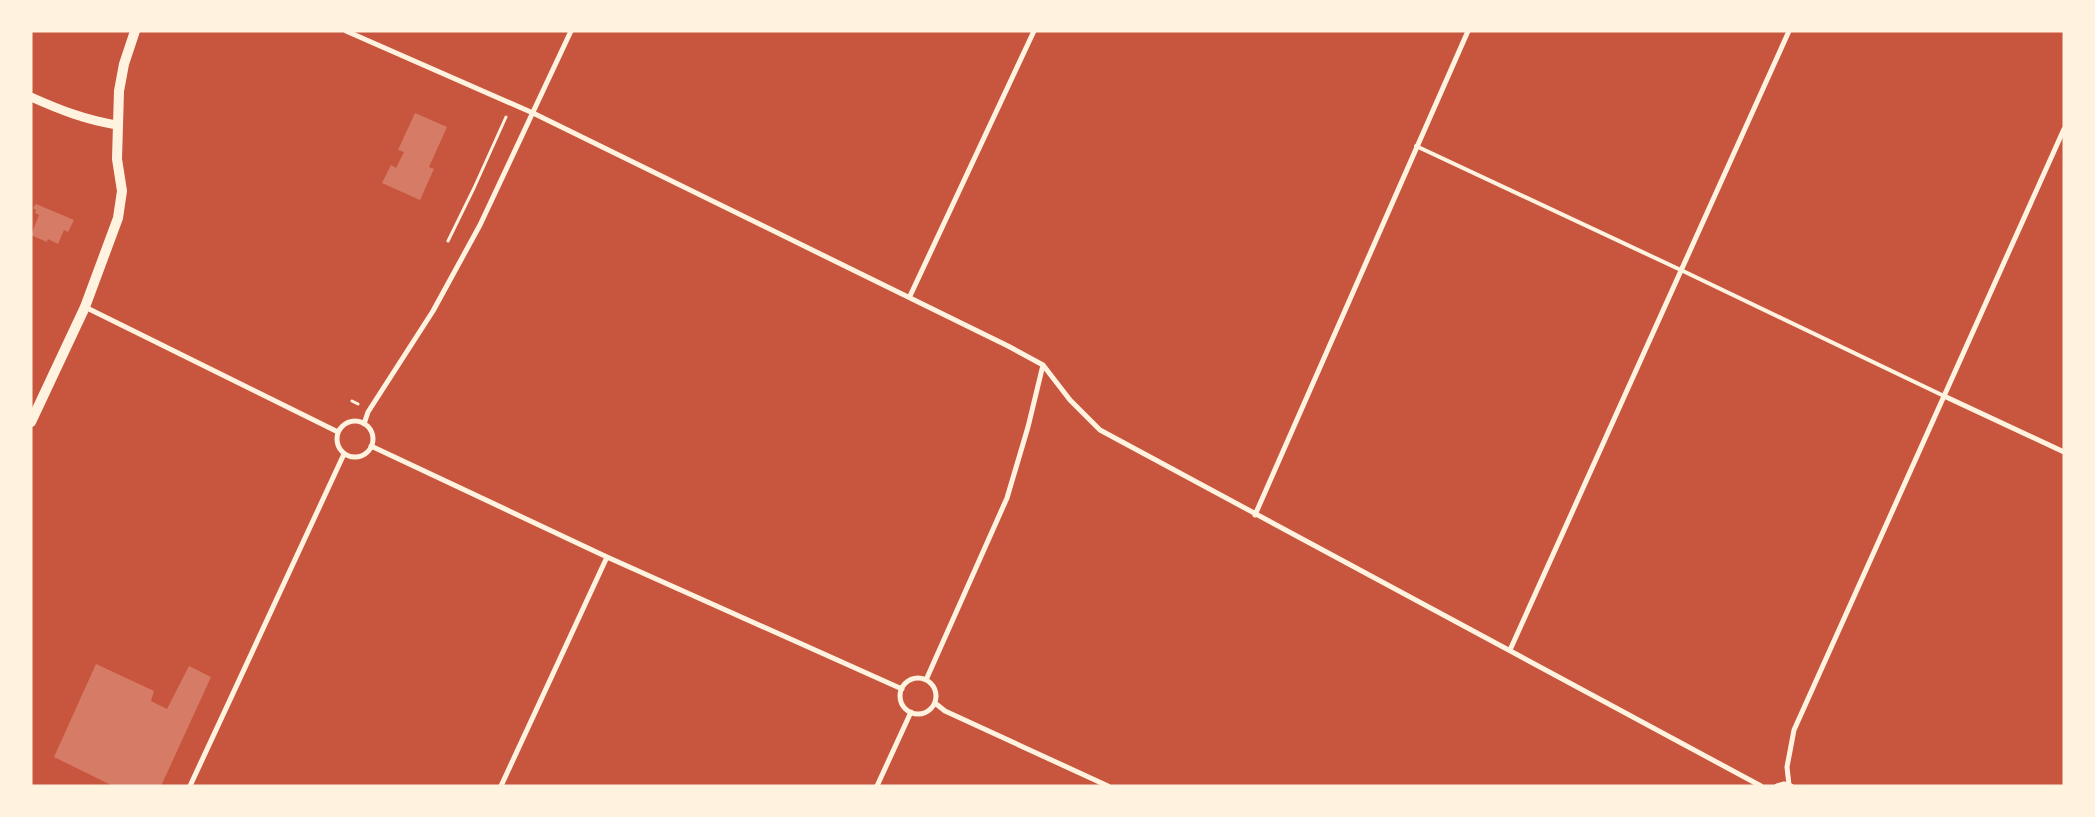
<svg xmlns="http://www.w3.org/2000/svg" width="2095" height="817" viewBox="0 0 2095 817" font-family="'Work Sans',sans-serif">
<style>
.building{fill:#d67c66}
.lines{fill:none;stroke-linecap:round;stroke-linejoin:round}
.path{stroke:#fff3e0;stroke-width:3}
.service{stroke:#fff3e0;stroke-width:4}
.minor{stroke:#fff3e0;stroke-width:5}
.tertiary{stroke:#fff3e0;stroke-width:9}
.secondary{stroke:#fff3e0;stroke-width:10}
</style>
<rect width="100%" height="100%" fill="#c8553d"/>
<!-- building -->
<path class="building" d="M415,113L447,127L429,167L434,169L420,200L382,183L391,165L396,168L404,152L398,150Z
M36,204L74,220L68,232L64,230L58,244L48,239L47,242L31,235L39,215L35,213L36,210L33,208Z
M96,664L154,691L151,701L167,709L189,666L211,677L161,786H113L54,757Z"/>
<g class="lines">
<!-- path -->
<path class="path" d="M448,241L474,188L506,117
M352,401L358,404"/>
<!-- service -->
<path class="service" d="M1416,146L1683,271L1944,396"/>
<!-- minor -->
<path class="minor" d="M346,31L533,113L1008,346L1043,365L1070,400L1100,430L1761,786
M910,296L1034,31
M85,307L338,432
M1944,396L2064,452
M337 439a18 18 0 1 1 36 0a18 18 0 1 1-36 0Z
M364,424L368,412L433,311L480,225L571,31
M371,446L607,557L902,689
M1255,515L1468,31
M1510,650L1789,31
M900 696a18 18 0 1 1 36 0a18 18 0 1 1-36 0Z
M926,680L1007,498L1028,427L1043,365
M935,703L945,711L1108,786
M1789,785L1787,767L1794,730L2064,129
M190,786L344,454
M501,786L607,557
M877,786L911,712
M1777,786L1784,784L1791,786"/>
<!-- tertiary -->
<path class="tertiary" d="M31,97C60,110 86,120 117,125"/>
<!-- secondary -->
<path class="secondary" d="M31,422L85,307L118,218L122,191L117,159L119,91L124,64L135,31"/>
</g>
<!-- border -->
<rect width="2095" height="817" fill="none" stroke="#fff3e0" stroke-width="65"/>
</svg>
